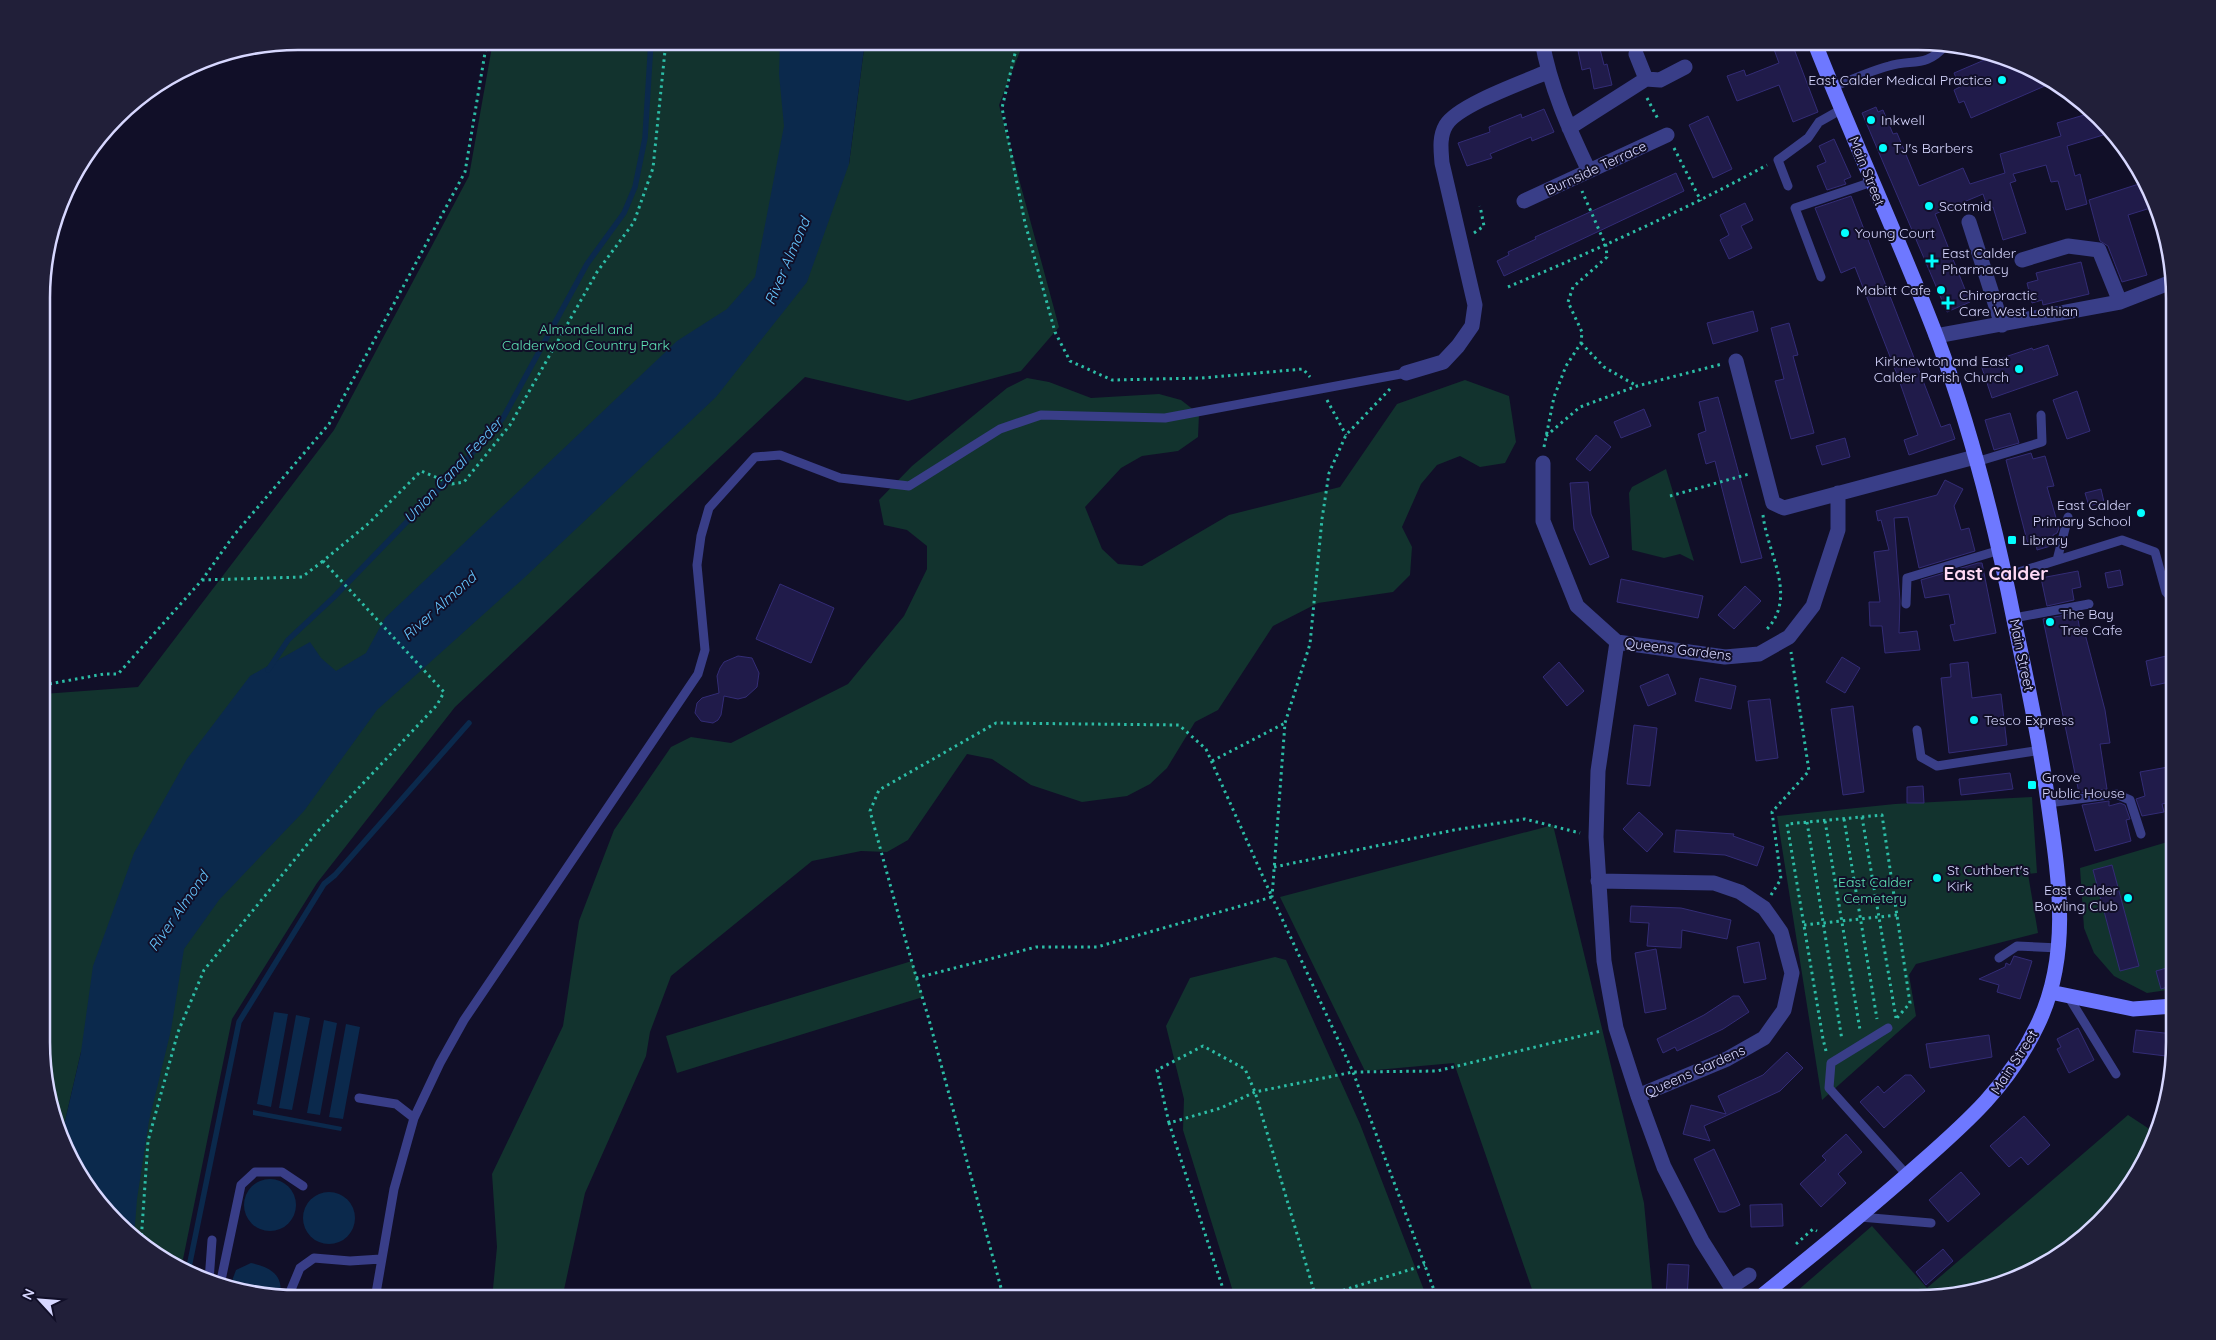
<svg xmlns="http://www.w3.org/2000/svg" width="2216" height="1340" viewBox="0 0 2216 1340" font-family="Quicksand,sans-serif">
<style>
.green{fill:#12332e}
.water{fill:#0b294c}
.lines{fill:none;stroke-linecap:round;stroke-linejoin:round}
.stream{stroke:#0b294c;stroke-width:5.5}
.building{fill:#201b4a;stroke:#332c76}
.path{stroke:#2cbda6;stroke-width:3;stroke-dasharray:2.5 4;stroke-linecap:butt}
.lane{stroke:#393e88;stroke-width:9}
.street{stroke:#393e88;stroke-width:15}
.secondary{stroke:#6e78ff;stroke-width:15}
.poi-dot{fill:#03ffff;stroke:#110f28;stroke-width:2}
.labels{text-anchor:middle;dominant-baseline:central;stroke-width:4;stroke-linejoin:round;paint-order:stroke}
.poi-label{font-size:14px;fill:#d7d7ff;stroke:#110f28;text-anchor:start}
.street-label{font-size:14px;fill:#d7d7ff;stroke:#110f28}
.park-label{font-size:14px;fill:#5ee3b5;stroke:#110f28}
.water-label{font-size:15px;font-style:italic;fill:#65c7ff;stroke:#110f28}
.district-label{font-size:19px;font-weight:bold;fill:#ffd9f5;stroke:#110f28}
.rim{fill:none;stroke:#d7d7ff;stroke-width:2.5}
</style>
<rect width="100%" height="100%" fill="#110f28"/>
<!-- green -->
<path class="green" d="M493,41H834L849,164L865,41H1024L999,105L1059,327L1021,371L908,401L805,377L455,707L317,883L232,1019L181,1269L169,1264L117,1224L81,1052L65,1121L67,1148L55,1125L43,1075V694L138,687L334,430L469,176Z
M1027,378L1049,382L1091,398L1159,394L1181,400L1199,414L1198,437L1178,451L1142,456L1121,468L1085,507L1102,549L1118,564L1142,566L1229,515L1340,487L1397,404L1465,380L1509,396L1516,442L1505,463L1480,467L1460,456L1437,465L1421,484L1402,527L1412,547L1410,575L1393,592L1318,603L1273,626L1218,710L1195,722L1167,768L1150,784L1127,796L1082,802L1031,785L992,759L967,754L908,840L887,852L861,851L812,861L671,976L650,1032L646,1056L585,1193L562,1299H492L497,1247L492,1174L563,1026L579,921L614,830L671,747L691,737L731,743L848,684L904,616L927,569V546L907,530L884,525L879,500L912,466L1007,388Z
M1666,469L1694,561L1680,554L1664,558L1632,550L1629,493L1632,487Z
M2032,797L2037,873L2028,874L2038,933L1916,964L1909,975L1916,1016L1822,1100L1777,816L1895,804Z
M1553,825L1644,1203L1653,1298H1535L1454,1063L1365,1071L1280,897Z
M2174,840V989L2147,993L2114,976L2094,953L2084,928L2080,868Z
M1275,957L1286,960L1360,1124L1427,1298H1235L1183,1130L1184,1099L1166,1026L1190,978Z
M912,961L923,997L677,1073L666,1036Z
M2128,1115L2157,1134L2140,1171L2099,1224L2047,1264L2000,1285L1935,1298H1789L1872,1226L1927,1288Z"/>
<!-- water -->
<path class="water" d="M780,41H865L849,164L807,282L716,397L524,578L377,710L304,811L219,900L184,949L171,1030L149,1121L137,1199L134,1237L117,1224L84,1184L67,1148L65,1121L81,1052L93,966L134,853L187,759L250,676L310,642L321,658L336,671L366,653L385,618L677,341L727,309L755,277L784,126L779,74Z
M274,1012L288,1014L271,1107L257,1104Z
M296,1015L310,1018L292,1110L279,1108Z
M324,1020L337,1023L320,1115L307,1113Z
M346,1024L360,1027L343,1119L329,1117Z
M253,1110L342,1127L341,1131L253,1115Z
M244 1205a26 26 0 1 1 52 0a26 26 0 1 1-52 0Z
M303 1218a26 26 0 1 1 52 0a26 26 0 1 1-52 0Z
M251,1263C270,1267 284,1275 280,1296L229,1289L236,1270Z"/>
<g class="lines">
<!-- stream -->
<path class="stream" d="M268,670L288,640L334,597L461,466L503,418L587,264L624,213L635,187L645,138L651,41
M188,1272L239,1022L324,884L335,875L469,723"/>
</g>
<!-- building -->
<path class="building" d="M1576,41H1593L1594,46L1599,45L1604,65L1607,64L1612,85L1594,89L1590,68L1582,70Z
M1771,41H1791L1818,112L1793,122L1779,85L1737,101L1727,76L1744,70L1746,76L1779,63Z
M1996,55L2047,76L2054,82L1971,118L1964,101L1959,103L1954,90L1960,87L1954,73Z
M1876,107L1878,112L1883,110L1893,134L1897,133L1919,186L1963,168L1970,184L2005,173L2000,154L2061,136L2057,123L2094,112L2113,132L2067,146L2075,176L2080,174L2087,204L2066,210L2058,181L2051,182L2046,165L2013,174L2016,181L2010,183L2026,233L2003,240L1993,207L1988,209L1983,194L1935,214L1970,302L1947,312L1862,113Z
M1544,109L1554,132L1532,141L1531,137L1490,154L1492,158L1467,166L1458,143L1490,132L1489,127L1521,114L1522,118Z
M1708,116L1732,169L1713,178L1689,125Z
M1834,139L1851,177L1844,180L1846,184L1827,190L1817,166L1826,162L1819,146Z
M1676,173L1684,191L1504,276L1497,261L1509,255L1508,252L1536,239L1535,237Z
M2145,182L2157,206L2128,215L2147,275L2122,282L2108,246L2100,241L2089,200Z
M1851,196L1941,427L1950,424L1955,439L1909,455L1904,440L1918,435L1898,377L1855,267L1841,273L1815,208Z
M1745,203L1753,220L1741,226L1752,248L1729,259L1720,240L1729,235L1720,215Z
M2081,262L2089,294L2043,305L2042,300L2032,303L2027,283L2038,280L2036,273Z
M1753,311L1758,331L1713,344L1707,323Z
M1789,323L1798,355L1793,356L1814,433L1791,439L1775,381L1784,379L1771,328Z
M2048,345L2058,375L1992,398L1981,365L2032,348L2033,350Z
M2077,391L2090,431L2067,439L2053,400Z
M1718,397L1762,558L1741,563L1715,461L1706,464L1698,434L1706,431L1699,402Z
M1644,409L1651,426L1621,438L1614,422Z
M2010,413L2019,443L1994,450L1985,420Z
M1596,435L1611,447L1590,471L1576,459Z
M1845,438L1850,457L1822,465L1816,446Z
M2031,453L2033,459L2045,456L2054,486L2047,487L2059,528L2057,533L2053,535L2054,545L2037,550L2036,542L2028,544L2006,460Z
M1945,480L1963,489L1954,506L1961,530L1969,528L1975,551L1919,568L1908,517L1894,518L1900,601L1899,633L1917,631L1920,650L1885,653L1882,626H1870L1869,602H1880L1874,552L1889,550L1881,520L1878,521L1876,511L1937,495Z
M1588,482L1591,514L1609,557L1590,565L1574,529L1570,483Z
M2101,489L2104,502L2089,506L2085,493Z
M1978,563H1982L1996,633L1954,641L1950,625L1955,624L1949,594L1925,598L1921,580Z
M2120,570L2123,585L2108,588L2105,573Z
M2078,571L2081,587L2072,589L2074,600L2047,606L2041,578Z
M1621,579L1703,596L1698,618L1617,602Z
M780,584L834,608L811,663L756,639Z
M1745,586L1761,601L1734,629L1718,615Z
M2077,613L2080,631L2084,630L2105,710L2110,743L2100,744L2107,789L2079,793L2043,619Z
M2174,654V681L2151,686L2146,661Z
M738,656L752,658L759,673L757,687L746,697L738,699L724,696L721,715L718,720L713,723L701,721L695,713L697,703L702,698L719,693L717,676L720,668L724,662Z
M1842,657L1860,668L1845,693L1826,682Z
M1559,662L1584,691L1567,706L1543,677Z
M1968,662L1972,698L2001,694L2007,745L1949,753L1941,678L1951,677L1950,664Z
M1668,674L1676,694L1648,706L1640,686Z
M1700,678L1736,686L1731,709L1695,701Z
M1770,699L1778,758L1756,761L1748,701Z
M1853,706L1864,792L1843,795L1831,709Z
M1634,725L1657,728L1650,786L1627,784Z
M2168,767L2174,801L2162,804L2164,812L2142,816L2136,799L2145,796L2140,772Z
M2010,773L2013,789L1961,795L1959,779Z
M1923,786L1924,803H1907V787Z
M2109,801V806L2120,803L2125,805L2130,819L2126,820L2131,841L2095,851L2082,805Z
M1639,812L1663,834L1647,852L1623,829Z
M1676,830L1734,834L1733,836L1764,847L1757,866L1725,855L1674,852Z
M2112,865L2139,966L2120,971L2093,870Z
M1631,906L1681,908L1731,920L1727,939L1682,930L1681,948L1647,946L1649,923L1630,922Z
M1759,942L1766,979L1744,983L1737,947Z
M1656,949L1666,1009L1645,1013L1635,953Z
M2014,956L2032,961L2020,999L1997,992L1999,985L1979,979L2005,967L2006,963L2010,965Z
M2174,966V985L2161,989L2156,971Z
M1733,996H1739L1749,1012L1723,1029L1677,1051L1675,1047L1663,1053L1657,1039L1704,1015Z
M2078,1028L2094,1060L2069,1073L2057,1049L2061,1047L2057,1039Z
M2136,1030L2174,1034V1057L2133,1052Z
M1989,1035L1992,1057L1930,1068L1926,1044Z
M1787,1052L1803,1068L1780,1091L1704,1126L1710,1141L1683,1134L1691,1105L1726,1114L1718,1096L1763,1075Z
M1905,1075H1911L1925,1091L1884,1128L1860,1102L1878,1086L1884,1093Z
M2024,1116L2050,1145L2028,1165L2021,1157L2009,1167L1990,1146Z
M1846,1134L1862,1152L1838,1174L1846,1183L1821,1207L1800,1184L1826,1160L1822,1156Z
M1714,1149L1740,1205L1725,1212H1719L1694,1159Z
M1961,1172L1980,1194L1948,1222L1929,1200Z
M1782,1204L1783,1226L1751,1227L1750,1205Z
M1943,1249L1953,1261L1926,1285L1916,1272Z
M1668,1264L1689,1265L1687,1298H1666Z"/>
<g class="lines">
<!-- path -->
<path class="path" d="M1018,41L1002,108L1025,223L1055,332L1070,361L1112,380L1202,378L1303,369L1310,377
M1647,98L1659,121
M1674,148L1701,201
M1474,233L1484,226L1480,206
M1508,287C1596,250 1683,211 1767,165
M1581,343L1604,367L1637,386
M1390,389L1346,435L1329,473L1322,519L1310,644L1285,723L1272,897L1353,1072L1437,1298
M1327,400L1346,435
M1546,436L1580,407L1637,386L1722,364
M1544,447L1554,397L1566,366L1581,343L1582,332L1568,302L1573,287L1607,257L1606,246L1582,191
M1670,496L1749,474
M1763,515C1767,553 1798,596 1767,629
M202,580L302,577L323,561
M43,685L104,674H118L202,580L234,535L329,424L465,172L487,41
M1212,761L1285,723
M1862,817L1896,1018
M1844,819L1877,1019
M1825,821L1860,1030
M1807,822L1842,1040
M1274,867L1454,830L1525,819L1580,833
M1771,895L1781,879L1772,812L1809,771L1791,652
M1804,925L1897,915
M916,978L1036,947H1097L1272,897L1206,749L1179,725L996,723L879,790L870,811C889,880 907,948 928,1016L1004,1299
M1826,1051L1823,1039L1787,824L1882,815L1910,1003L1896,1019
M1169,1123L1157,1070L1203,1046L1245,1069L1255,1092L1316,1298
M141,1242L148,1141L178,1032L204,970L319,830L437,705L444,692L323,561L369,523L421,471L452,484L464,482L510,425L597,272L634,222L653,168L666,41
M1796,1244L1813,1229L1817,1231
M1226,1298L1169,1123L1221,1108L1255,1092L1353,1072L1437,1071L1601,1031
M1318,1298L1425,1265"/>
<!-- lane -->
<path class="lane" d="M1833,87C1851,80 1870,71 1889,66C1913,59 1926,68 1946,45
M1788,186L1778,160L1808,138L1819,122L1842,109
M1821,277L1795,208L1872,182
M1976,462L2042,442L2041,415
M2057,560L2068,517
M2006,576L2122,540L2155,552L2166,592L2174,601
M1906,604L1907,578L2000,550
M2014,618L2089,604
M1917,730L1921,757L1937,766L2041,750
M2048,803L2116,794L2130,800L2141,834
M1999,958L2017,946L2059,948
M2068,996L2116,1074
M1888,1028L1831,1063L1829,1088L1907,1175
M359,1098L396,1104L414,1118
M1860,1217L1931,1223
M209,1281L212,1240
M220,1285L241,1185L255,1172H282L303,1186
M288,1297L300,1268L314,1258L350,1261L381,1259
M375,1299L394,1189L414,1118L440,1063L464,1020L698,674L705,650L697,565L701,536L709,508L755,457L780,455L840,478L909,486L1000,429L1041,415L1165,418L1406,373"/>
<!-- street -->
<path class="street" d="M1542,41C1550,87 1569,129 1589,171
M1636,54L1646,79
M1569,128L1646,79L1660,80L1685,67
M1524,201L1667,135
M1969,222L2002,325
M2022,260L2068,246L2099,250L2120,302
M1936,336L2120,302L2174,281
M1736,361L1773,503L1784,508L1975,457
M1406,373L1443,362L1458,346L1472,326L1475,305L1442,163C1441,150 1439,137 1446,125C1458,105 1524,82 1547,72
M1543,463V521L1577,606L1617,642
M1617,642L1598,771L1596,837L1604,961L1616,1028L1638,1096L1664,1167L1702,1241L1731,1287L1749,1275
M1617,642L1725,657L1759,654L1789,637L1813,606L1838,530V493
M1598,881L1714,883L1740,892L1764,908L1781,932L1792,973L1784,1010L1764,1038L1727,1059L1638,1096"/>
<!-- secondary -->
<path class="secondary" d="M2050,992L2133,1009L2174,1006
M1759,1298C1809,1258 1859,1217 1907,1175C1960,1128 2006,1091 2037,1026C2074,951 2057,867 2046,788C2038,731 2026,676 2014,620C1995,524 1971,429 1937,338C1899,238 1853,141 1814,41"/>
</g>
<!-- markers -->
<g class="poi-dot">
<circle cx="2002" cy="80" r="5"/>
<circle cx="1871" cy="120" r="5"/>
<circle cx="1883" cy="148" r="5"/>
<circle cx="1929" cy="206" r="5"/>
<circle cx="1845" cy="233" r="5"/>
<path d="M1929.5 253.5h5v5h5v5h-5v5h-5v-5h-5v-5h5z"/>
<circle cx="1941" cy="290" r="5"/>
<path d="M1945.5 295.5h5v5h5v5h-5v5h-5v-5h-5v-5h5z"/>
<circle cx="2019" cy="369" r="5"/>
<circle cx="2141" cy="513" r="5"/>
<rect x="2007" y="535" width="10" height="10" rx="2.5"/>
<circle cx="2050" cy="622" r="5"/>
<circle cx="1974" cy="720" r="5"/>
<rect x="2027" y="780" width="10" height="10" rx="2.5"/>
<circle cx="1937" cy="878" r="5"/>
<circle cx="2128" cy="898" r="5"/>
</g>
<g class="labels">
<!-- poi labels -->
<g class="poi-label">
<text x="1992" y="80" text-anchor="end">East Calder Medical Practice</text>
<text x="1881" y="120">Inkwell</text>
<text x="1893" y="148">TJ's Barbers</text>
<text x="1939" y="206">Scotmid</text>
<text x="1855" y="233">Young Court</text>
<text x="1942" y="253">East Calder<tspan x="1942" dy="16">Pharmacy</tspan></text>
<text x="1931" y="290" text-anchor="end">Mabitt Cafe</text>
<text x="1959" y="295">Chiropractic<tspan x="1959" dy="16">Care West Lothian</tspan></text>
<text x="2009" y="361" text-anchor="end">Kirknewton and East<tspan x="2009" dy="16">Calder Parish Church</tspan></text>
<text x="2131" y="505" text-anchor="end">East Calder<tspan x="2131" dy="16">Primary School</tspan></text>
<text x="2022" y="540">Library</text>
<text x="2060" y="614">The Bay<tspan x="2060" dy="16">Tree Cafe</tspan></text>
<text x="1984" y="720">Tesco Express</text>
<text x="2042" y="777">Grove<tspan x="2042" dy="16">Public House</tspan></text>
<text x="1947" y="870">St Cuthbert's<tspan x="1947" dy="16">Kirk</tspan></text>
<text x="2118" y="890" text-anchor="end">East Calder<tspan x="2118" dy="16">Bowling Club</tspan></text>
</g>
<!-- street labels -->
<g class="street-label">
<text transform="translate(1596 168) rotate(-25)">Burnside Terrace</text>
<text transform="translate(1867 171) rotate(68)">Main Street</text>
<text transform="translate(1678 649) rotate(7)">Queens Gardens</text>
<text transform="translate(2022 655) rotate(78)">Main Street</text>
<text transform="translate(2014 1062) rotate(-57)">Main Street</text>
<text transform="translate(1695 1071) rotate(-24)">Queens Gardens</text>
</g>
<!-- park labels -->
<g class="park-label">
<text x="586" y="329">Almondell and<tspan x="586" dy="16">Calderwood Country Park</tspan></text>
<text x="1875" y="882">East Calder<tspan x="1875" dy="16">Cemetery</tspan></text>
</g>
<!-- water labels -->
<g class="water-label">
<text transform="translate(787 261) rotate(-67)">River Almond</text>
<text transform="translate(453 470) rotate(-47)">Union Canal Feeder</text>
<text transform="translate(439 606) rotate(-42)">River Almond</text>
<text transform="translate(178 911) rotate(-55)">River Almond</text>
</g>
<!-- district labels -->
<g class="district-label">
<text x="1996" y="573">East Calder</text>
</g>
</g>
<!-- crop -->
<path d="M0 0H2216V1340H0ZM298 50H1918A248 248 0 0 1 2166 298V1042A248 248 0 0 1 1918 1290H298A248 248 0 0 1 50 1042V298A248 248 0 0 1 298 50Z" fill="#211f39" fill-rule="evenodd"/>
<path class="rim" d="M298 50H1918A248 248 0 0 1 2166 298V1042A248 248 0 0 1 1918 1290H298A248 248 0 0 1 50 1042V298A248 248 0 0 1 298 50Z"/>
<!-- north arrow -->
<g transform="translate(40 1300) rotate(296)" stroke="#110f28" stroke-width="4" paint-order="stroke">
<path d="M0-4L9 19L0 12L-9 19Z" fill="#d7d7ff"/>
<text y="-8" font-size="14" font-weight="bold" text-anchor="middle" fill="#d7d7ff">N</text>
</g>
</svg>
